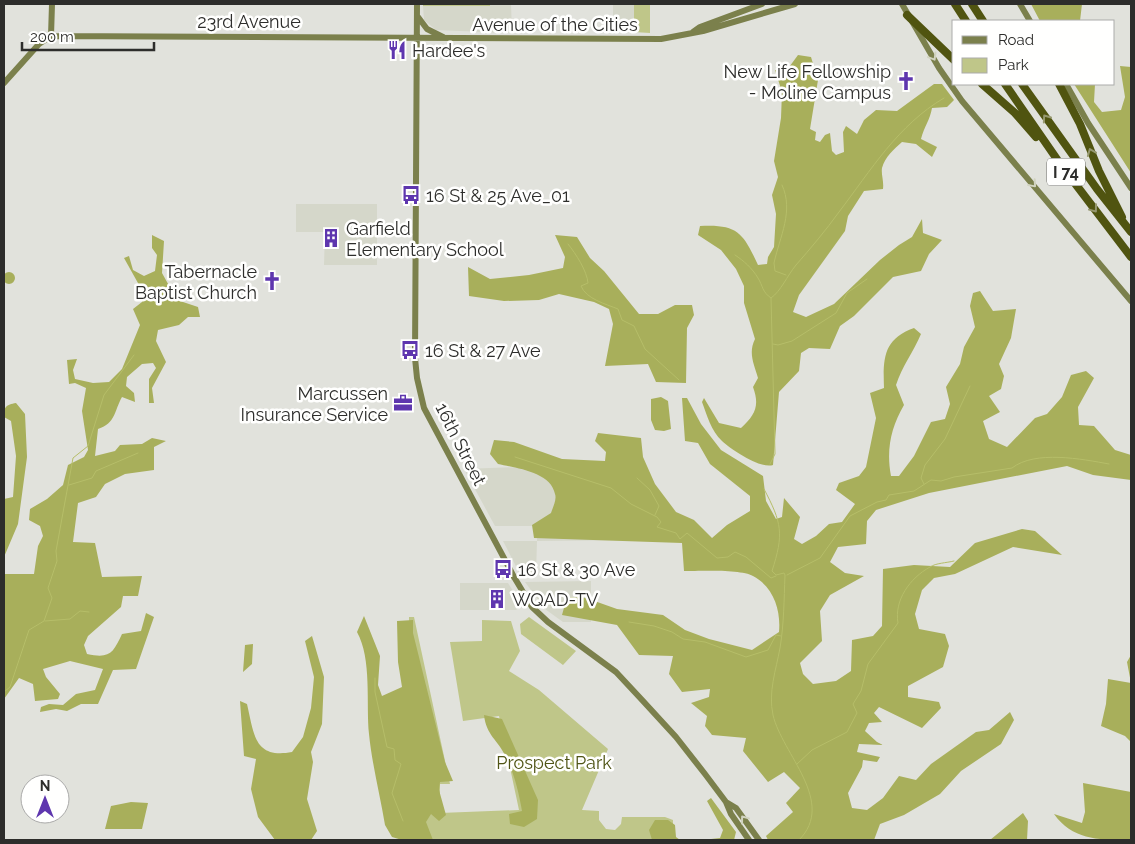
<svg xmlns="http://www.w3.org/2000/svg" width="1135" height="844" viewBox="0 0 1135 844" font-family="Raleway,sans-serif">
<style>
.built{fill:#d5d7ca}
.green{fill:#bfc689}
.forest{fill:#a8af5b}
.lines{fill:none;stroke-linecap:round;stroke-linejoin:round}
.stream{stroke:#b6be69;stroke-width:1}
.secondary{stroke:#7b804c;stroke-width:6}
.highway{stroke:#505410;stroke-width:8}
.oneway{stroke:#d1d3c0}
.oneway2{stroke:#96986f}
.labels{text-anchor:middle;dominant-baseline:central;stroke-width:5;stroke-linejoin:round;paint-order:stroke}
.shield{fill:#fffffe;stroke:#6c6c6a;stroke-width:1}
.shield-label{font-size:16px;font-weight:bold;fill:#2d2d2b}
.street-label{font-size:18px;fill:#2d2d2b;stroke:#fffffe}
.poi-label{font-size:18px;fill:#2d2d2b;stroke:#fffffe;text-anchor:start}
.park-label{font-size:18px;fill:#4f5415;stroke:#fffffe}
</style>
<rect width="100%" height="100%" fill="#e1e2dc"/>
<!-- built -->
<path class="built" d="M490,4H511L512,33L436,30L424,20L423,6H490Z
M613,4H634V32H613Z
M296,204H377V265H324L325,232H296Z
M548,466L642,540L537,541L536,574H520L503,541H537V526H495L464,469Z
M591,581V622H563L545,609L525,582Z
M460,583H508L520,602V607L516,610H460Z"/>
<!-- green -->
<path class="green" d="M423,4H490V6H423Z
M634,4H650V33L634,32Z
M409,617H414L450,784H440V813L519,810L499,716L463,721L450,642L482,641V620L511,621L520,651L509,671L539,690L608,749L582,810L599,811V820L606,829L615,830L621,824L622,817H665L673,820V839L679,840H408Z
M529,617L576,651L563,665L521,634L520,624Z"/>
<!-- forest -->
<path class="forest" d="M1031,4H1082L1080,21H1040Z
M798,55L811,57L818,80L810,129L816,132L815,140L820,142L825,135L830,133L832,151L836,155L844,152L843,132L846,126L857,134L864,120L876,110L897,111L934,84H942L954,100L947,107L932,108C930,120 924,127 921,139L937,147L932,157L916,144L902,142C894,149 885,157 882,168C881,175 884,181 883,189L864,191L848,216L845,231L799,295L793,312L806,317L834,304L880,260L899,245L912,237L922,219L923,233L942,240L929,254L921,271L893,277L854,316L840,326L830,349L809,348L801,353L799,371L779,392L773,465C760,469 732,450 722,441C711,431 707,415 702,402L704,398L719,423L741,428C755,415 760,406 753,387L758,378C754,364 748,353 755,339L744,303V286L736,269L721,250L698,235L700,226C738,224 743,233 758,265L767,264L768,257L774,247L776,214L772,195L778,177L774,161L781,118L782,92L775,70H787Z
M1120,66L1131,67V173L1074,84H1095L1094,102L1102,112L1121,110L1125,97Z
M152,235L164,241L162,273L177,300L198,307L200,317H188L179,325L158,330L156,341L166,362L152,388L154,403H149V379L156,368L153,363L142,364L127,377L126,386L134,393L135,402L122,397C114,411 116,423 98,429L95,456L115,451L120,445L142,444L152,438L166,441L154,447V470L125,474L105,484L96,497L78,503L73,542L95,543L102,577L142,576L138,596H123L121,607L88,636L84,645L87,654C110,659 113,653 122,634L141,631L146,613L154,617L136,669L113,670L98,704H81L67,711L56,709L40,712L41,707L49,704L63,705L76,694L95,690L103,669L70,661L43,669L46,677L60,694L58,699L35,701L33,684L19,678L4,699V574H34L38,546L43,536L40,526L29,520L30,509L47,499L63,485L68,465L84,457L88,450L82,411L86,388L75,383L69,384L67,360L77,359L73,370L75,379L93,383L109,382L122,369L140,325L133,309L142,302L143,292L124,258L129,256L133,270L144,276L155,271L157,255L152,248Z
M555,235L577,237L590,258L604,271L639,314H658L675,305H692L694,315L687,328L686,383L656,382L648,364L605,366L613,324L609,309L594,302L559,294L539,300L504,301L469,296L468,267L490,279L529,275L563,268L565,257Z
M3 278a6 6 0 1 1 12 0a6 6 0 1 1-12 0Z
M980,291L993,311L1016,309L1011,338L999,364L1004,376L1001,389L989,396L1000,412L983,421L989,439L1007,447L1035,418L1047,414L1062,397L1071,375L1086,371L1094,378L1078,407L1079,425L1094,426L1115,450L1131,455V480L1093,475L1067,466L929,493L876,510L867,521L866,544L838,547L830,562L845,573L864,576L830,595L820,611L822,641L800,663L803,674L813,684L836,681L851,671L852,640L873,636L882,626L883,569L914,565L950,567L975,543L1022,529L1035,531L1062,555L1013,547L955,574L934,578L922,590L915,614L919,629L945,634L949,646L943,667L908,686V697L939,702L941,708L922,728L879,707L874,713L882,722L869,723L865,731L877,742L883,745L859,744L857,752L880,757L877,762L863,760L862,767L848,793L852,808L867,810L883,798L899,776L916,780L931,764L976,732L989,730L1010,712L1014,720L1001,744L961,771L940,794L904,815L880,824L874,840H768L766,836L793,812L786,803L800,788L784,772L768,782L743,751L746,738L712,735L705,726L707,716L691,703L709,697L710,689L682,692L669,674L673,656L639,655L617,625L562,615L567,597L586,598L617,609L663,615L685,630L709,639L752,650L779,632C781,611 774,587 753,576C741,569 700,571 684,571L682,543L534,538L532,525L551,513C553,507 557,499 555,494C551,472 516,468 498,464L490,454L494,440L514,442L562,459L605,461L606,452L595,441L598,433L641,438L643,457L655,484L676,512L694,520L712,538L727,525L750,511V496L710,464L698,443L685,441L682,398H687L701,424L721,450L763,476L766,501L776,519L782,517L784,498L800,517L794,539L802,544L816,536L829,524L842,522L855,504L836,490L839,483L859,476L866,467L876,418L870,393L884,388C883,359 883,339 914,328L921,334C913,353 902,366 896,385L904,405C891,427 886,450 891,476H899L914,456L931,422L945,419L950,404L946,387L960,364L964,347L975,327L970,306L973,293Z
M661,397L668,401L671,429L664,431L655,430L651,420V399Z
M16,403L25,414L27,457L18,524L4,557V499L13,497L16,456L11,421L4,417C4,406 6,405 16,403Z
M364,616L380,656L378,685L382,696L402,687L398,662L397,621L413,620V633L445,762L453,781L440,782L439,790L446,815L439,821L431,814L426,822L433,840H402L392,837L385,825C380,795 372,764 369,734C366,704 372,659 357,632Z
M312,636L324,677L322,724L311,752L313,762L307,799L317,831L311,840H275L258,817L251,789L256,759L244,756L240,701L247,704C254,734 254,759 292,752L303,737L311,708L314,677L305,641Z
M253,644L252,664L243,672L245,645Z
M1131,655V742L1125,736L1101,726L1106,704L1108,679L1131,683L1127,662Z
M484,715L502,719L538,800L537,819L524,827L510,824L509,814L522,811C519,793 514,773 506,757C498,740 486,735 484,715Z
M1083,783L1131,792V840C1102,840 1073,841 1054,814L1082,823L1085,812Z
M711,798L736,832L734,840H702L720,838L723,830L707,801Z
M131,802L148,803L142,829H105L111,806Z
M1023,813L1028,821L1027,840H990Z
M655,820H668L675,825L676,837L680,840H652L649,830Z"/>
<g class="lines">
<!-- stream -->
<path class="stream" d="M782,185C794,211 780,236 774,263L775,271L786,275
M568,244C576,254 587,271 588,283L581,286C586,299 606,304 618,309L622,320L634,326L645,349L679,380
M735,255C744,261 752,268 758,278C763,286 762,292 771,298
M773,344L778,345L792,341L836,313L847,293L867,279
M515,457L611,488L631,504L657,517L661,522L657,527L676,533L680,539L687,533L717,558L728,557L735,552L746,557L771,578L776,576
M770,464L775,454L771,298C781,291 787,276 796,265C811,248 826,230 839,212C871,170 898,125 944,98
M637,478L650,490L659,506L655,515
M924,484L921,478L925,465L945,439L970,386
M69,485L92,478L96,471L138,453
M764,489C782,523 784,534 772,571L776,575L784,573L785,575C784,600 784,624 780,648C776,670 768,692 773,715C782,754 837,802 799,840
M787,575L820,558L850,516L877,502L886,500L889,495L914,491L931,480L941,481L954,477L1012,468C1035,450 1082,459 1109,464
M45,621L70,619L80,611L89,612
M629,622L654,626L672,632L683,639L705,642L746,657L768,650L776,635L781,636
M375,678V692L387,747L394,749L395,760L401,764L392,793L403,821
M4,692L10,687L29,630L44,621L52,598L48,588L57,561L56,551L73,458L88,446L104,395L134,355
M797,764L812,750L847,732L857,713L853,704L861,691L868,664L898,623C894,600 910,578 930,567C936,563 946,563 954,561"/>
<!-- secondary -->
<path class="secondary" d="M417,4L415,358L417,378L424,408L514,577L532,607L548,622L616,672L643,701L676,737L705,774L726,802L731,814L749,840
M902,4L939,68L962,101L1131,301
M1020,4L1030,21
M418,17L427,29L443,37
M693,32L700,27L762,4
M51,36L661,39L703,31L795,4
M51,36L52,4
M4,83L39,44L51,36
M1066,84L1088,123L1131,188
M726,802L736,808L759,840"/>
<!-- highway -->
<path class="highway" d="M955,4L966,21
M972,4L983,21
M907,15L954,60
M982,84L1015,113L1036,137
M1005,84L1061,165L1131,257
M1022,84L1097,189L1131,232
M1059,84L1080,124L1099,171L1122,217"/>
</g>
<!-- one-way arrows -->
<defs><path id="oneway-chevron" d="M-2-3.5L2.5 0L-2 3.5" fill="none" stroke-width="1.6" stroke-linecap="round" stroke-linejoin="round" transform="scale(1.25)"/></defs>
<g class="oneway">
<use href="#oneway-chevron" transform="translate(933 57) rotate(59)"/>
<use href="#oneway-chevron" transform="translate(1033 184) rotate(49)"/>
<use href="#oneway-chevron" transform="translate(744 819) rotate(-127)"/>
</g>
<g class="oneway2">
<use href="#oneway-chevron" transform="translate(1046 118) rotate(-125)"/>
<use href="#oneway-chevron" transform="translate(1091 152) rotate(-112)"/>
<use href="#oneway-chevron" transform="translate(1094 209) rotate(53)"/>
</g>
<!-- icons -->
<defs>
<g id="restaurant-bare" transform="scale(1.5)"><path d="M-5-6h1v4h1v-4h1v4h1v-4h1v5L-1.5 .5V6h-2V.5L-5-1ZM5-6V6H3V1.5H1.5Q1.5-4 5-6Z" fill="#5e36ae" stroke="#fffffe" stroke-width="2.5" paint-order="stroke"/></g>
<g id="church-bare" transform="scale(1.5)"><path d="M-1.2-6h2.4v3.5h3.3v2.4h-3.3V6h-2.4V-.1h-3.3v-2.4h3.3Z" fill="#5e36ae" stroke="#fffffe" stroke-width="2.5" paint-order="stroke"/></g>
<g id="bus-bare" transform="scale(1.5)"><path d="M-5-6H5V4H4V6H2V4H-2V6H-4V4H-5ZM-3.5-4V0h7V-4ZM-3.5 1.2v1.5H-2V1.2ZM2 1.2v1.5H3.5V1.2Z" fill="#5e36ae" stroke="#fffffe" stroke-width="2.5" paint-order="stroke"/></g>
<g id="building-bare" transform="scale(1.5)"><path d="M-4-6H4V6H1V3H-1V6H-4ZM-2.5-4.3h1.7v1.8h-1.7ZM.8-4.3h1.7v1.8H.8ZM-2.5-1h1.7V.8h-1.7ZM.8-1h1.7V.8H.8Z" fill="#5e36ae" stroke="#fffffe" stroke-width="2.5" paint-order="stroke"/></g>
<g id="office-bare" transform="scale(1.5)"><path d="M-6-3h4V-5.5h4V-3h4V5H-6ZM-1-4.5V-3h2v-1.5ZM-6 0V1H6V0Z" fill="#5e36ae" stroke="#fffffe" stroke-width="2.5" paint-order="stroke"/></g>
</defs>
<g fill-rule="evenodd">
<use href="#restaurant-bare" x="397" y="50"/>
<use href="#church-bare" x="906" y="81"/>
<use href="#bus-bare" x="411" y="195"/>
<use href="#building-bare" x="331" y="238"/>
<use href="#church-bare" x="272" y="281"/>
<use href="#bus-bare" x="410" y="350"/>
<use href="#office-bare" x="403" y="403"/>
<use href="#bus-bare" x="503" y="569"/>
<use href="#building-bare" x="497" y="599"/>
</g>
<g class="labels">
<!-- shield labels -->
<rect class="shield" x="1047" y="158.5" width="38" height="27" rx="4"/>
<g class="shield-label">
<text x="1066" y="172">I 74</text>
</g>
<!-- street labels -->
<g class="street-label">
<text x="249" y="21">23rd Avenue</text>
<text x="555" y="24">Avenue of the Cities</text>
<text transform="translate(461 444) rotate(63)">16th Street</text>
</g>
<!-- poi labels -->
<g class="poi-label">
<text x="412" y="50">Hardee's</text>
<text x="891" y="71" text-anchor="end">New Life Fellowship<tspan x="891" dy="21">- Moline Campus</tspan></text>
<text x="426" y="195">16 St &amp; 25 Ave_01</text>
<text x="346" y="228">Garfield<tspan x="346" dy="21">Elementary School</tspan></text>
<text x="257" y="271" text-anchor="end">Tabernacle<tspan x="257" dy="21">Baptist Church</tspan></text>
<text x="425" y="350">16 St &amp; 27 Ave</text>
<text x="388" y="393" text-anchor="end">Marcussen<tspan x="388" dy="21">Insurance Service</tspan></text>
<text x="518" y="569">16 St &amp; 30 Ave</text>
<text x="512" y="599">WQAD-TV</text>
</g>
<!-- park labels -->
<g class="park-label">
<text x="554" y="762">Prospect Park</text>
</g>
</g>
<!-- border -->
<rect width="1135" height="844" fill="none" stroke="#2d2d2b" stroke-width="10"/>
<!-- legend -->
<rect x="952" y="20" width="162" height="65" fill="#fffffe" stroke="#ababaa"/>
<rect x="962" y="36" width="25" height="8" fill="#7b804c" stroke="#ababaa"/>
<text x="998" y="45" font-size="15" fill="#2d2d2b">Road</text>
<rect x="962" y="58" width="25" height="15" fill="#bfc689" stroke="#ababaa"/>
<text x="998" y="70" font-size="15" fill="#2d2d2b">Park</text>
<!-- north arrow -->
<g transform="translate(45 799)"><circle r="24" fill="#fffffe" stroke="#ababaa"/>
<path d="M0-4L9 19L0 12L-9 19Z" fill="#5e36ae"/>
<text y="-8" font-size="14" font-weight="bold" text-anchor="middle" fill="#2d2d2b">N</text>
</g>
<!-- scale -->
<path d="M22 42v8h132v-8" fill="none" stroke="#2d2d2b" stroke-width="2.5"/>
<text x="30" y="42" font-size="15" fill="#2d2d2b" stroke="#fffffe" stroke-width="4" paint-order="stroke">200 m</text>
</svg>
